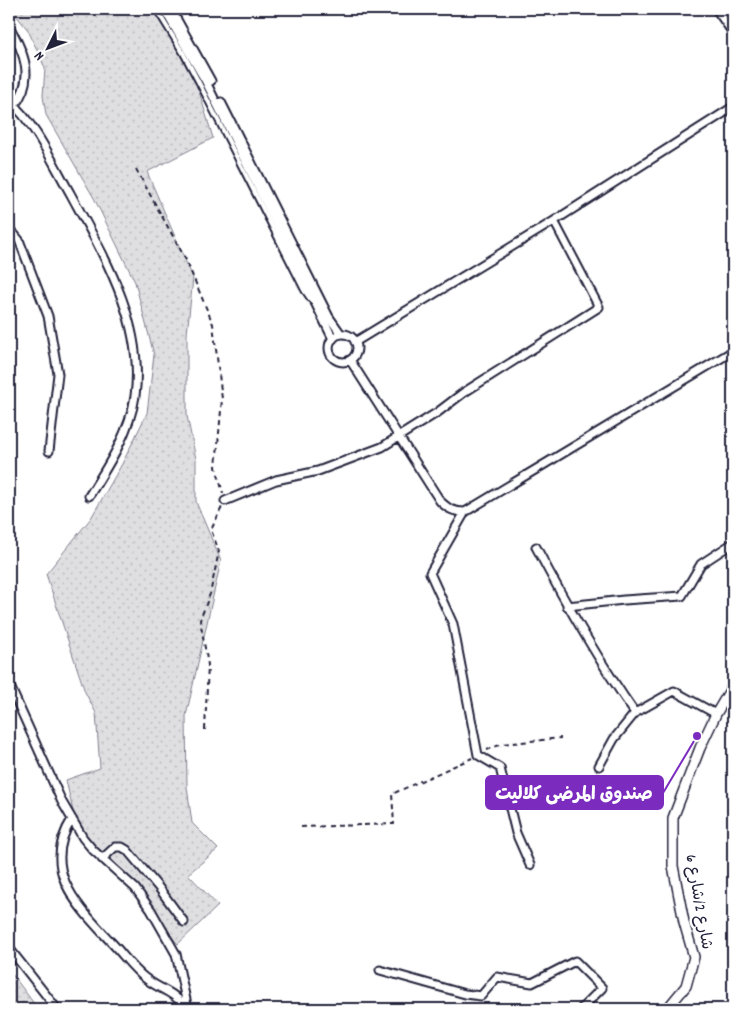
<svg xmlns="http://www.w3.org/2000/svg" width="742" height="1018" viewBox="0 0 742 1018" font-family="Dekko,'Playpen Sans Arabic',sans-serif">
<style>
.grass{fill:url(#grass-dots);stroke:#80808e}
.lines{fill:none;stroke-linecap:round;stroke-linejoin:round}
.service-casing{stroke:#22223b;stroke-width:8}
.minor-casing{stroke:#22223b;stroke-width:11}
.tertiary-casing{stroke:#22223b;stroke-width:12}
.path{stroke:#22223b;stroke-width:2;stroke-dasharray:5 4;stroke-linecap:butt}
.service{stroke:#fff;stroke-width:4}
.minor{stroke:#fff;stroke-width:7}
.tertiary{stroke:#fff;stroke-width:9}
.labels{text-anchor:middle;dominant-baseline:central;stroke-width:5;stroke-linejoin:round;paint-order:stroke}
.street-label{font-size:16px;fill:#22223b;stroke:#fff}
.leader{fill:none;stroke:#7b2cbf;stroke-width:2}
.callout-dot{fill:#7b2cbf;stroke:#fff;stroke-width:2}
.callout{fill:#7b2cbf;stroke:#7b2cbf;stroke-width:2}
.callout-label{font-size:18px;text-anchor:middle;font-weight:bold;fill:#fff}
</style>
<defs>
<pattern id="grass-dots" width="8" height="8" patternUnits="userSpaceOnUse" patternTransform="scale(1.25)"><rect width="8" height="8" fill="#dfdfe2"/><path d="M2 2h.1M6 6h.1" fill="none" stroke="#bfbfc3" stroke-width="1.8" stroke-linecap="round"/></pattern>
</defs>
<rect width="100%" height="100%" fill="#fff"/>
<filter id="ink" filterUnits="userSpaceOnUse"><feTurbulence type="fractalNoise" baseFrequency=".02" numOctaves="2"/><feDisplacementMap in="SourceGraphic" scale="10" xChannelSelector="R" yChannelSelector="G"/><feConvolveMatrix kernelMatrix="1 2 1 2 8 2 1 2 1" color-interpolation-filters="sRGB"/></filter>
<g filter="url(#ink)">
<!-- grass -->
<path class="grass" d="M11,9H153L186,48L213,138L147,172L193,278L187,334V416L196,459V502L221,561L186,716L187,787L192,823L218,849L188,874L218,906L178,944L131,890L79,838L66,780L100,768L96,713L85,692L46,574L91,518L122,464L147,413L154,355L135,282L94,198L46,115L43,96L45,68L28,30Z
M9,970L38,1009H9Z"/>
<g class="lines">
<!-- service casing -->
<g class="service-casing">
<path id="service" d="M156,9L183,53L198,81L304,290L311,300"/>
</g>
<!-- minor casing -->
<g class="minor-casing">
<path id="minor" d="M164,9L205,80L333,339
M171,9L211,81
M716,9L733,33
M721,16L729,9
M9,26C24,52 36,79 14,106
M9,101C34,121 54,165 70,193C103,254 145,323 135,396C130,432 108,466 89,496
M221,102L329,317L341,334
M9,228L19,240L48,316L58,374L49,451
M329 348a14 14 0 1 1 28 0a14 14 0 1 1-28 0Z
M355,342L554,221L733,107
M350,360L440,501C448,509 454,512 465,512L733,351
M225,501L276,480L318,471L382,447L438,412L463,393L599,307L554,221
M465,512L430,573L453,624L478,755L500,768L516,833L530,865
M536,547C566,604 598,660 635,713
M567,606L624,600L682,596L701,564L733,543
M9,684L62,802L83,838L93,850L135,888L151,910L176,954L188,1009
M599,766L614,739L635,713L674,691L716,714
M72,819C40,870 77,905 111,942C122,953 132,968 145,978C158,989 175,992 185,1007
M102,859L115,847H122L127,850L159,888L184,922
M9,948L57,1009
M380,970L465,994L481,996L497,977L532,983L575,961L602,988L581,1009"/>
</g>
<!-- tertiary casing -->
<g class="tertiary-casing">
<path id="tertiary" d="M667,1009L686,986L694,957L684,922L673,866V818L700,748L716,714L733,685"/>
</g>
<!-- path -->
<path class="path" d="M136,169L186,260L213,324L222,399L216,467L223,493
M205,730L208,665L200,620L210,594L219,551L211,530L222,507
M487,750L502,744L561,738
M301,827L394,824L392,794L472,758"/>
<!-- service -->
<use href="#service" class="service"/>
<!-- minor -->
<use href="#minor" class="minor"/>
<!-- tertiary -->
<use href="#tertiary" class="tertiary"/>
</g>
</g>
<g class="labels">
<!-- street labels -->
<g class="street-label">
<text transform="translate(698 902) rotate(80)">شارع 2/شارع 6</text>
</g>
</g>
<!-- callouts -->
<path class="leader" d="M697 736L663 793"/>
<circle class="callout-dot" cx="697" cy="736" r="5"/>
<rect class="callout" x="486" y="776" width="177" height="33" rx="5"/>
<g class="callout-label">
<text x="574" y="799">صندوق المرضى كلاليت</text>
</g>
<!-- margin -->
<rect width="742" height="1018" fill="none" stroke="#fff" stroke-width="30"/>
<rect x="15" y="15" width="712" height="988" fill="none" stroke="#22223b" stroke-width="2" filter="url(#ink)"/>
<!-- north arrow -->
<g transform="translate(48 48) rotate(228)" stroke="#ffffff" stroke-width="4" paint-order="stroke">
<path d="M0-4L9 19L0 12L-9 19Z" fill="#22223b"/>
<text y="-8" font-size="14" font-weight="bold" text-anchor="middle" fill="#22223b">N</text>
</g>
</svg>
